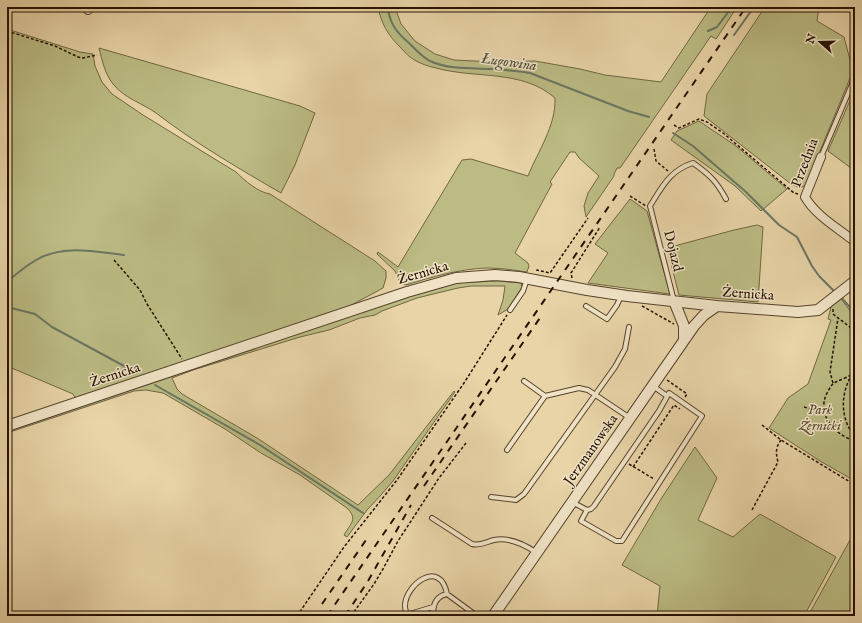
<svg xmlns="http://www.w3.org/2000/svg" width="862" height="623" viewBox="0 0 862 623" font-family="'IM FELL English',serif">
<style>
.green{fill:#bbbb83;stroke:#706642}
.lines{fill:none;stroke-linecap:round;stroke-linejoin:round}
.stream{stroke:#6a7663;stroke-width:2}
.service-casing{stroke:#56422b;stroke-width:6}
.minor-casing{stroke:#56422b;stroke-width:10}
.tertiary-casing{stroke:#56422b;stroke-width:12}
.path{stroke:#261202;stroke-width:1.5;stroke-dasharray:3 2;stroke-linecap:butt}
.service{stroke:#f0e3c6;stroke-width:4}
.minor{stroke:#f0e3c6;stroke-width:8}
.tertiary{stroke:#f0e3c6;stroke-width:10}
.rail{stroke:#261202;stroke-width:2;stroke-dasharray:7 7;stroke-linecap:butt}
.labels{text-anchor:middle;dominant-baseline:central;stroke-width:3;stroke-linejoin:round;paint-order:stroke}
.street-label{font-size:14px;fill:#261202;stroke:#f0e3c6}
.park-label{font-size:14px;font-style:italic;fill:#5a4d2f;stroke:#f0e3c6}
.water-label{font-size:15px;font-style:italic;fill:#4e4c3a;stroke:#f0e3c6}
</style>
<rect width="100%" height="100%" fill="#e8d4a7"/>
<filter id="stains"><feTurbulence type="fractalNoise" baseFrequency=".005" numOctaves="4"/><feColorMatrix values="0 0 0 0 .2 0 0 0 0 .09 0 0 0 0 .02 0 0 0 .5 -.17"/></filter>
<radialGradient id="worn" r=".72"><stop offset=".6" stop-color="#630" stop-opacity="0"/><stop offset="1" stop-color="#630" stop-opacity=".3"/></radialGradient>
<!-- green -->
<path class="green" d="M378,7H395L401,24L415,41L435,54L454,60L495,62L535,61L580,69L605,75L661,82L711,7H737L716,39L711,36L620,168H617L614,174V176L586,217L584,206L588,193L599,176L579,158L575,152H570L550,182L552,184L515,253L528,263L529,266L527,272C514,270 500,268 487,268C459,269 432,277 406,285L400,282L395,271L377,254L378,252L398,267L462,160L471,159L528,176C538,151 556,126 555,98C522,69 475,79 436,68C427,66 418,63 410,57C406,54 403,50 399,46C388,35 381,23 378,7Z
M765,7H819L817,21L844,37L853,71L806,185L800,188L791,184L704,116L707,94Z
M7,29L80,52L93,54L95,66L102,82L112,94L143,115L236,172C245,181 258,192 270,194L375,261L386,271V278L383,288L344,309L76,399L73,394L7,366Z
M99,48L300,106L315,113L295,165L281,193C238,168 195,143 156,113C142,103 124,98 113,84C105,74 102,60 99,48Z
M855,89V171L828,151Z
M699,121L736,146L787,189L761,211L735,186L671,140L677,131Z
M630,199L647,211L670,294L588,283L608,253L595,244Z
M757,225L763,227L758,302L679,295L667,248L734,230Z
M470,280L473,282L498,281L521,283L522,287L508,309L498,315L503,300L505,286H471L458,288L417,298L382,311L375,315L360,318L329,330L300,337L193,370L172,378L177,389L182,394L257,438L358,505L389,475L454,391L455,392L393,481L381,495L367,510L347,537L344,535C351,523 358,519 347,508L300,475L261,453L225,429L182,404L163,393L146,390L134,391L7,433V430L437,286Z
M841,299L855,317V481L820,461L769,428L788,398L808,384L831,320L828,319L831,307Z
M695,447L717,478L698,520L733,537L760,514L836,557L804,616H657L660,586L622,565L661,499Z
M855,531V616H808Z"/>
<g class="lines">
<!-- stream -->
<path class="stream" d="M388,7C389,23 397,33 409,43C415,49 422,57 430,61C449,70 473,68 494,69C506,70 518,71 530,73L628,111L649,117
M708,31L717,27L732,7
M734,35L754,7
M673,133L693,146L746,192L779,225L797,237L812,266L819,276L835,292
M7,282C16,274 26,266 36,260C63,244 96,252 124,255
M840,296L855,313
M7,307L35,314L52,327L137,373
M155,385L260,445L363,513"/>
<!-- service casing -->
<g class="service-casing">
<path id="service" d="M821,157L855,77
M674,301L650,206C662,187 670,170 693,163C709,174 717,182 726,199
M586,306L607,319L617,305L621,296
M510,310L523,291L527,279
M524,381L545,396L579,388L588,390L630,418
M653,386L667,396
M507,450L545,396
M491,497L516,500L524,494L615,367L625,349L629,327
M572,502L587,510L591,509L594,506L659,411L669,393L702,416L622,541H616L581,521L587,510
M432,518L472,544C480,546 486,542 494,540C509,537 524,544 537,553
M407,615C406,612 405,609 405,606C405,585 440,558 447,594
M403,616L433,607
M436,616L433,614C433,604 437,596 447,594L477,616"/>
</g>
<!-- minor casing -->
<g class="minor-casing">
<path id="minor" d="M87,7L88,10
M821,157L805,197C816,216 838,228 855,242"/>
</g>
<!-- tertiary casing -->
<g class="tertiary-casing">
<path id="tertiary" d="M674,301L684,326V340
M7,426L407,292L456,278L495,275L519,277L587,290L627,296L717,306L798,312L818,310L855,281
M493,616L694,326L704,315L717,306"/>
</g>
<!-- path -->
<path class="path" d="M7,31L55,46L78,57L83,58L97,55
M674,125L679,128L699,119L707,122L723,133L794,193L798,194
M654,149L656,161L668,171
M630,196L646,206
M114,260L140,290L147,304L182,359
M537,271V270L550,273L588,218
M572,278L571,273L600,227
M642,306L674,324
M833,309V314L855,331
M855,370C840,390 839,418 855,437
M851,375C846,378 839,380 834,383C831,385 829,390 827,393C816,415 835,435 855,441
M667,380L687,394L685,397
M833,383L830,372L838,318
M804,407L817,411L823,410
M762,425L781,440L855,485
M629,464L654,479
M633,467L674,405L680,409
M752,510L778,462C776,454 775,448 781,440
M297,616L344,547L397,480L464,383L507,315
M351,616L374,584L383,569L398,541L439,478L466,443"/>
<!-- service -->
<use href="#service" class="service"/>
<!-- minor -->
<use href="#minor" class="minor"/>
<!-- tertiary -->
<use href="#tertiary" class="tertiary"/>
<!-- rail -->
<path class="rail" d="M424,486L542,315
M322,604L366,540
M327,616L746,7
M345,616L368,581L411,505"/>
</g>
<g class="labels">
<!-- street labels -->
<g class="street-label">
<text transform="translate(805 163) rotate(-69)">Przednia</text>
<text transform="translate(673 251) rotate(76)">Dojazd</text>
<text transform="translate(423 273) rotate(-16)">Żernicka</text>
<text transform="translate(748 294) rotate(4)">Żernicka</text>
<text transform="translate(115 375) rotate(-18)">Żernicka</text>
<text transform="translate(591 450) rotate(-55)">Jerzmanowska</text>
</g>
<!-- park labels -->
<g class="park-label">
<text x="820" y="410">Park<tspan x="820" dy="16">Żernicki</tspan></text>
</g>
<!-- water labels -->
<g class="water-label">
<text transform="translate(509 62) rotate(8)">Ługowina</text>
</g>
</g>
<!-- margin -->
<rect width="862" height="623" fill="none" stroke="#e8d4a7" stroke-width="24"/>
<rect x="8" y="8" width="846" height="607" fill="none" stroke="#261202" stroke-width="2"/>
<rect x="12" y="12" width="838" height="599" fill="none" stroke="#261202"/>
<!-- north arrow -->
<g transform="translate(820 42) rotate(290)" stroke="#f0e3c6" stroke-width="3" paint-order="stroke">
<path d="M0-3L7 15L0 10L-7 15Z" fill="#261202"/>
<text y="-6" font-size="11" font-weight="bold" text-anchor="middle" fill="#261202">N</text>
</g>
<rect width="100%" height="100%" filter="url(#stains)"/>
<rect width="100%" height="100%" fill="url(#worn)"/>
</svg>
